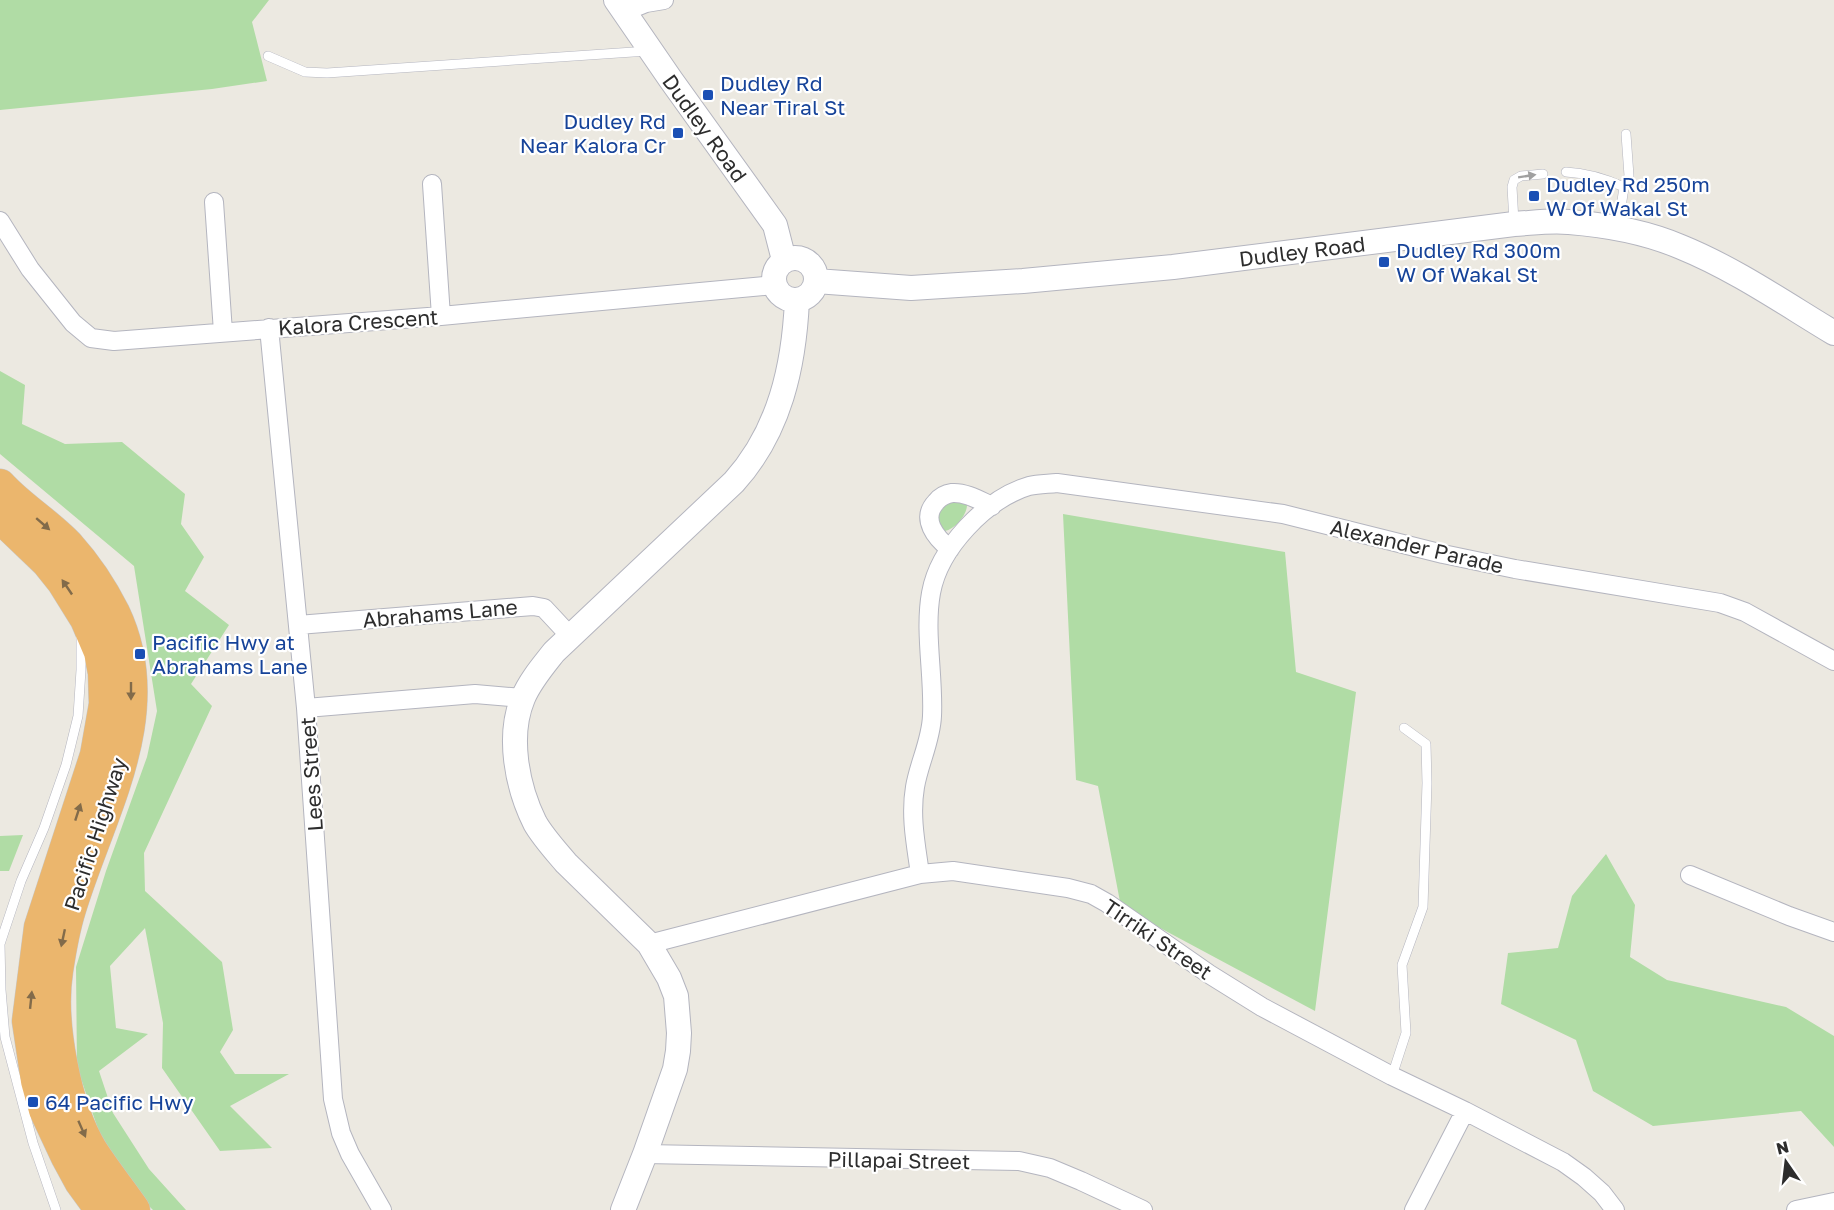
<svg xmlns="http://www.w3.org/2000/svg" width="1834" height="1210" viewBox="0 0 1834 1210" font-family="'Golos Text',sans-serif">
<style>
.green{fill:#b0dca5}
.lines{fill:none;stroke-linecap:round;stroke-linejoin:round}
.lane-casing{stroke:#b4b5bf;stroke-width:10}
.street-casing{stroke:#b4b5bf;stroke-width:20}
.secondary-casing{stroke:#b4b5bf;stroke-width:26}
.highway-casing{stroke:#c8c8c8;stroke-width:33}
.lane{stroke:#fff;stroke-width:9}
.street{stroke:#fff;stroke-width:18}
.secondary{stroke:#fff;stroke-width:24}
.highway{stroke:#ebb66d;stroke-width:32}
.oneway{fill:#a0a0a0}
.oneway2{fill:#826b4a}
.transit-dot{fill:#1a4fb4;stroke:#fff;stroke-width:2}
.labels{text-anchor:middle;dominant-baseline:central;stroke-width:4.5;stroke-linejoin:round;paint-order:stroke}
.transit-label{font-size:21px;fill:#164399;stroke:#fff;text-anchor:start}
.street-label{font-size:21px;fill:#2d2d2d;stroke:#fff}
</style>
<rect width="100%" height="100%" fill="#ece9e1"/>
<!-- green -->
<path class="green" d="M0,0H269L252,22L267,81L212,89L0,110Z
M0,371L25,385L22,424L65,444L122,442L185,494L181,524L204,557L185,591L229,625L191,684L212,706L144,853L145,891L222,962L233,1030L220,1052L235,1074H289L230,1106L272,1148L220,1151L162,1068L163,1023L145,928L110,966L116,1028L148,1034L99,1071L113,1113L149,1169L186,1210H153L142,1199L101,1138L77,1067L76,967L106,871L147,757L157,711L134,566L0,454Z
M948,501H964L967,505C967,515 955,529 945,531L939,528L936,513Z
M1063,514L1285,552L1296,672L1356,692L1315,1011L1121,907L1098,786L1076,780Z
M23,835L9,871H0V836Z
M1606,854L1635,905L1630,957L1667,980L1786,1007L1834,1036V1147L1801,1111L1653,1126L1593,1091L1576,1040L1501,1004L1508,953L1558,948L1572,896Z"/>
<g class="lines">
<!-- lane casing -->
<g class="lane-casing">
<path id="lane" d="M268,56L305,72L327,73L648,51
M1566,172C1587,173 1606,179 1624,187
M1514,222L1512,187L1514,180L1521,176L1543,174
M1618,228L1624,187L1629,176L1626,134
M1392,1076L1406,1033L1402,965L1423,907L1427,783L1426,744L1404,728
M56,1210L33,1143L5,1037L1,990L0,944L21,881L44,828L66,765L78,716L81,670V636"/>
</g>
<!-- street casing -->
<g class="street-casing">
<path id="street" d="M624,12L646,3L664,0
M432,184L441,316
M214,202L223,332
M0,221L30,269L73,323L91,338L114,341L441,316L774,285
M269,328L306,708L333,1099L341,1133L350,1154L382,1210
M950,549C936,538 920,519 936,502C940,497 945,494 952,493C965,492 979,500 992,506
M298,625L533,606L544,608L571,637
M306,708L475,694L523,698
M920,874C916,845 910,816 915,787C919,763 931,741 932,716C934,676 924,632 931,593C939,548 986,499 1029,486C1038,484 1048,484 1057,483L1283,514L1443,554L1515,569L1720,603L1745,612L1834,661
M1690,875L1789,916L1834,932
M649,944L920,874L953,871L1068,888L1091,894L1107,903L1209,974L1262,1007L1392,1076L1465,1111L1563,1162L1584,1177L1602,1193L1615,1210
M645,1154L1019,1161L1050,1168L1081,1181L1143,1210
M1414,1210L1465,1111
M1796,1210L1834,1202"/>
</g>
<!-- secondary casing -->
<g class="secondary-casing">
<path id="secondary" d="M616,0L671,80L775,225L784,260
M774 279a21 21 0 1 1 42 0a21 21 0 1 1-42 0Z
M816,281L911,288L1023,281L1173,267L1514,224C1532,223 1551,220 1569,222C1607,225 1646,232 1681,247C1735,269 1784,303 1834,333
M623,1210L645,1154L675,1069L678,1051L679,1033L676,996L669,978L649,944L566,863C555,850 543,837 535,823C517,787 507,736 523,698C530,681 543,666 554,652L734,482C780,431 794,366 797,300"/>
</g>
<!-- highway casing -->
<g class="highway-casing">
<path id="highway" d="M0,485C20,507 47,523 68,545C86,565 102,589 114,613C162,713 99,813 70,909C64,928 60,951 57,971C49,1022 65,1107 92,1151C105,1171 120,1190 134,1210
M0,517L47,562L63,582L86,619L100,652L104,673L105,704L96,755L40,927L28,1021L37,1081L45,1110L67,1157L80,1181L101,1210"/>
</g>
<!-- lane -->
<use href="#lane" class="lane"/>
<!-- street -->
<use href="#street" class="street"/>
<!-- secondary -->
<use href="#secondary" class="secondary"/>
<!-- highway -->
<use href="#highway" class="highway"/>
</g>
<!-- one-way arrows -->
<defs><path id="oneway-solid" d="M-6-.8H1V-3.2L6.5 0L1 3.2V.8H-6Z" transform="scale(1.5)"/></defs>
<use class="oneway" href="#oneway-solid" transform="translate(1527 176) rotate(-9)"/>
<g class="oneway2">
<use href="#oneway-solid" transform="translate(43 524) rotate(41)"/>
<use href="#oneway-solid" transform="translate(67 587) rotate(-124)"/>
<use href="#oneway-solid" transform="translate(131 691) rotate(90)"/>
<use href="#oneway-solid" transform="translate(78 812) rotate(-72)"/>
<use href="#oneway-solid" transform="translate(63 938) rotate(102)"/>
<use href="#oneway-solid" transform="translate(31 1000) rotate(-84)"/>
<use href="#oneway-solid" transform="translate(82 1129) rotate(66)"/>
</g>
<!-- markers -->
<g class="transit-dot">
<rect x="702" y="89" width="12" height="12" rx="3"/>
<rect x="672" y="127" width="12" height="12" rx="3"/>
<rect x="1528" y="190" width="12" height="12" rx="3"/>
<rect x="1378" y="256" width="12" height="12" rx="3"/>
<rect x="134" y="648" width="12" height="12" rx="3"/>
<rect x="27" y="1096" width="12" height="12" rx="3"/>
</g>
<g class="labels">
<!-- transit labels -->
<g class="transit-label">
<text x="720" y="83">Dudley Rd<tspan x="720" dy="24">Near Tiral St</tspan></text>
<text x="666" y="121" text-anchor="end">Dudley Rd<tspan x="666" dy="24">Near Kalora Cr</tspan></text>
<text x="1546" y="184">Dudley Rd 250m<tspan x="1546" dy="24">W Of Wakal St</tspan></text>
<text x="1396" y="250">Dudley Rd 300m<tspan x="1396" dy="24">W Of Wakal St</tspan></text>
<text x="152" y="642">Pacific Hwy at<tspan x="152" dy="24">Abrahams Lane</tspan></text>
<text x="45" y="1102">64 Pacific Hwy</text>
</g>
<!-- street labels -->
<g class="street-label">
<text transform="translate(705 128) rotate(54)">Dudley Road</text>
<text transform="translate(1302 251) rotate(-7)">Dudley Road</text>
<text transform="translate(358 322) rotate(-4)">Kalora Crescent</text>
<text transform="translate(1417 546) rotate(13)">Alexander Parade</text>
<text transform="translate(440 613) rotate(-5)">Abrahams Lane</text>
<text transform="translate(311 774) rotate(-94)">Lees Street</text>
<text transform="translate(95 834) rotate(-72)">Pacific Highway</text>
<text transform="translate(1158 939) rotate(34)">Tirriki Street</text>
<text transform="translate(899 1160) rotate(1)">Pillapai Street</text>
</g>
</g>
<!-- north arrow -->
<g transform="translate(1786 1162) rotate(346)" stroke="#ffffff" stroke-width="4.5" paint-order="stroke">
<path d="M0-4.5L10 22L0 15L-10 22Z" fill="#2d2d2d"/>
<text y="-9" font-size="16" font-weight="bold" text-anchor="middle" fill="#2d2d2d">N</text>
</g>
</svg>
